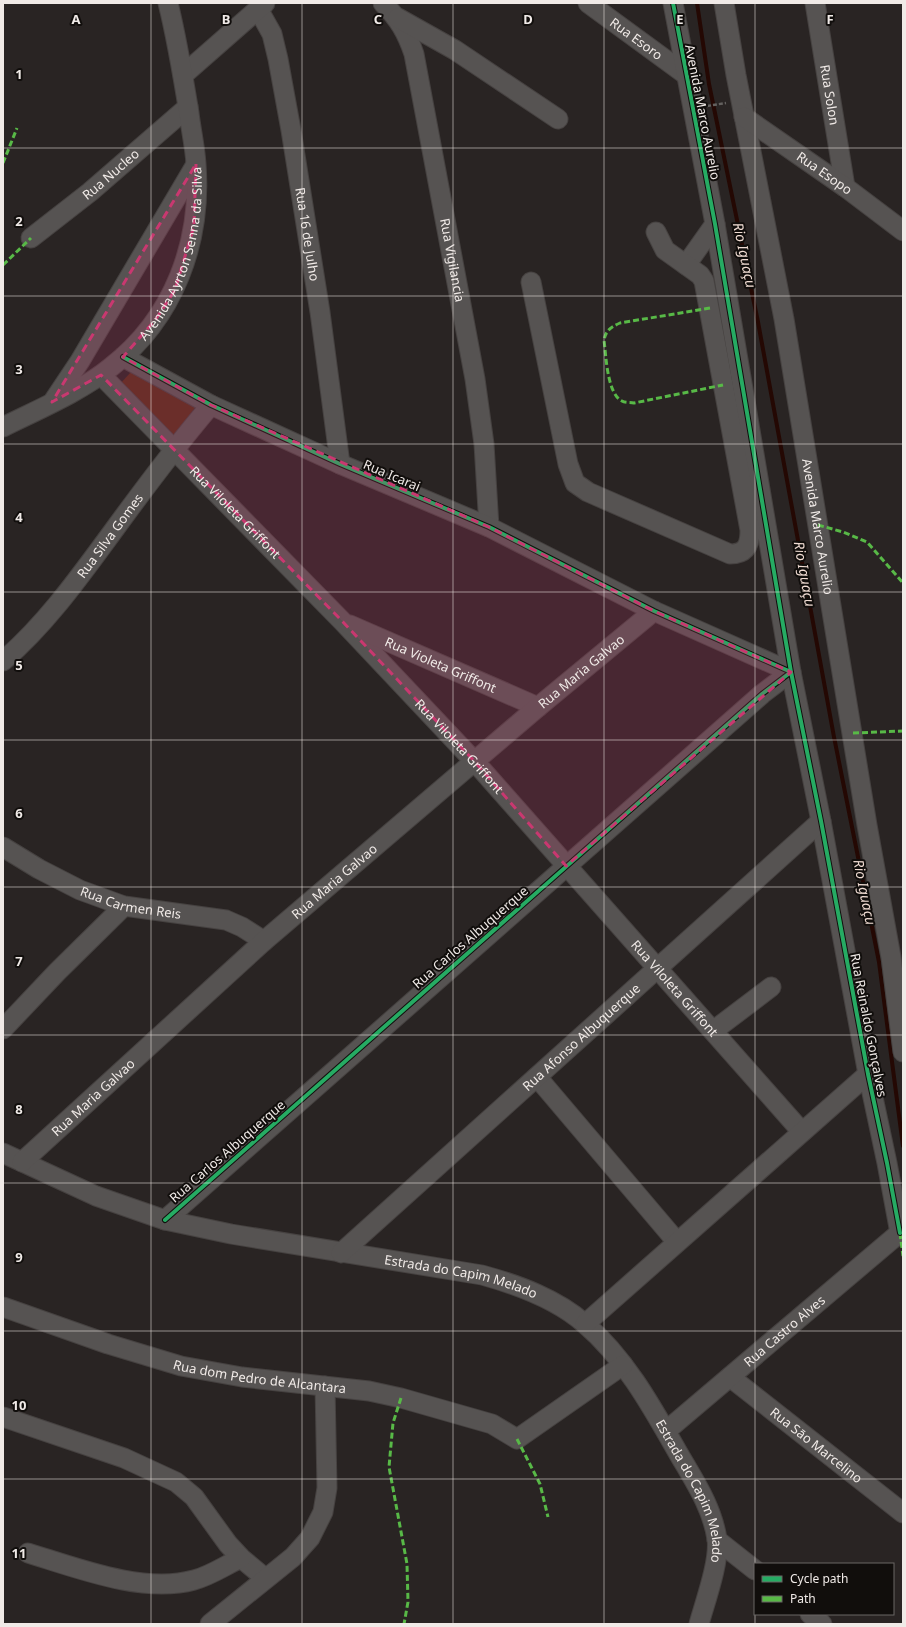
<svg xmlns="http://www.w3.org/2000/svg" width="906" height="1627" viewBox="0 0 906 1627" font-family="'Noto Sans',sans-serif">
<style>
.green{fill:#542c19}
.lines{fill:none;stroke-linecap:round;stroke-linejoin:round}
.stream{stroke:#240803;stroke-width:4}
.minor-casing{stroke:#464241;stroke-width:21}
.path{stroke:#64615f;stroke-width:2.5;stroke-dasharray:4 2;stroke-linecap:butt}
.minor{stroke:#565352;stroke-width:19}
.quiet{stroke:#58b947;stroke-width:3;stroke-dasharray:6 3;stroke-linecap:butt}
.cycleway-casing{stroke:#110e0c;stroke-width:6}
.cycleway{stroke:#26ab63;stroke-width:4}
.marked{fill:#c93870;fill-opacity:0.2;stroke:#c93870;stroke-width:3;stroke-dasharray:8 5;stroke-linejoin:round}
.grid{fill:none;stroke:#f0eae7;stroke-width:1;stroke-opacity:0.55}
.labels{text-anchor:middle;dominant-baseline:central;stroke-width:4;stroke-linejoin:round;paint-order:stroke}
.street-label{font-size:13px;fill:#f0eae7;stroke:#110e0c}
.water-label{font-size:14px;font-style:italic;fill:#f0dcd3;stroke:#110e0c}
.grid-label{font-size:13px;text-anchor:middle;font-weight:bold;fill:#f0eae7;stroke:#110e0c;stroke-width:4;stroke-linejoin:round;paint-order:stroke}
</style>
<rect width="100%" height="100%" fill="#292423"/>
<!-- green -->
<path class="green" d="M131,372L196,406L174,438L119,385Z"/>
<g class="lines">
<!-- stream -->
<path class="stream" d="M697,3L709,84L758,322L834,737L879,962L903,1146"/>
<!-- minor casing -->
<g class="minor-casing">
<g id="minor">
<path id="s1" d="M383,3C399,19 407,33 414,54L475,379L484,444L489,527"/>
<path id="s2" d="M588,3L685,74"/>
<path d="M673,3L715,224L791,672L821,821L868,1074L887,1163L900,1233"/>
<path id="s3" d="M724,3L736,75L784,319L867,825L891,957L903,1052"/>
<path id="s4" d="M815,3L845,187"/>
<path id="s5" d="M258,9L272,34L278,59L291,130L320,312L340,464"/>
<path d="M398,18L455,50L558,119"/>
<path d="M183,75L265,3"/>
<path id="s6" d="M744,117L845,187L903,231"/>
<path id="s7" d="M31,238L90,192L188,107"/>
<path d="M686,265L715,224"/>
<path d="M531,282L568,464L575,483L588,492L730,554C747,554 750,544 750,530L704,281L700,275L665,250L656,232"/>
<path d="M123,357L211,405L340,464L489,527L654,611L791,672L762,694L165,1220"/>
<path id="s8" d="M101,375L343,622L475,762L802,1132"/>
<path d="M54,400L80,361L195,166"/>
<path id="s9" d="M3,427C37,410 82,391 111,367C174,318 202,242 196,164C195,147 191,130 189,113C183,76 177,39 168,3"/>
<path id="s10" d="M350,625L538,707"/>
<path id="s11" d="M3,661C45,625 78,579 111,534C143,490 175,447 211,405"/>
<path id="s12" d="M3,847L39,869L80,890L124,906L226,920L242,927L264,941"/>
<path d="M3,1029L57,972L124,906"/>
<path d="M713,1031L771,987"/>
<path d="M537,1077L677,1242"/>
<path id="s13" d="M3,1153L96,1196L165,1220L231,1234L482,1275C518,1285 557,1299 585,1324C625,1358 652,1407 677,1451C693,1479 712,1506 717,1539C720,1561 705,1602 699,1624"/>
<path id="s14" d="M22,1162L264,941L538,707L654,611"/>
<path id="s15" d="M341,1253L821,821"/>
<path id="s16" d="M3,1307L108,1344L181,1366L242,1377L369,1391L401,1398L492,1424L517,1439L623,1365"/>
<path d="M585,1324L868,1074"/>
<path id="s17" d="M730,1377L903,1513"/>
<path d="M3,1417L124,1458L176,1482L194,1497L228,1544L241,1558L265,1578"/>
<path id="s18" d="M666,1431L903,1230"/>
<path d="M717,1540L755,1570"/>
<path d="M28,1553C77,1568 143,1594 194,1580C210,1576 226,1565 241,1558"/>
<path d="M810,1614L822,1624"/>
<path d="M210,1624L293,1557L310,1538L323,1512L327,1488L325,1386"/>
</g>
</g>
<!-- path -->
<path class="path" d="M707,106L726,103"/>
<!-- minor -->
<use href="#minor" class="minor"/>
<!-- quiet -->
<path class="quiet" d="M3,163L17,128
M3,265L31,238
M710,308L620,323C611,327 606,330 604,340C606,355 607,394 622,401C625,403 630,402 634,403L723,385
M818,525L843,532L867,542L903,583
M853,733L903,731
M900,1233L903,1256
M401,1398L393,1423L389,1467L407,1564L408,1602L404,1624
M517,1439L540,1484L548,1517"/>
<!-- cycleway casing -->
<g class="cycleway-casing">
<path id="cycleway" d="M673,3L715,224L791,672L821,821L868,1074L887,1163L900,1233
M123,357L211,405L340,464L489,527L654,611L791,672L762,694L165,1220"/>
</g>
<!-- cycleway -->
<use href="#cycleway" class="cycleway"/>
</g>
<!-- marked area -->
<path class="marked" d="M196,164L194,226L175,290L156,319L123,357L211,405L489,527L654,611L791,672L566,866L475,762L343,622L101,375L52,402Z"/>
<!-- grid -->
<path class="grid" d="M151,3V1624M302,3V1624M453,3V1624M604,3V1624M755,3V1564M3,148H903M3,296H903M3,444H903M3,592H903M3,740H903M3,887H903M3,1035H903M3,1183H903M3,1331H903M3,1479H903M755,1564V1614M755,1614V1624"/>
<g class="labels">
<!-- street labels -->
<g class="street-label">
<text stroke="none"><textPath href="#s2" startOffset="60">Rua Esoro</textPath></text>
<text stroke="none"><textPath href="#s4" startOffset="93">Rua Solon</textPath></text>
<text transform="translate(703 112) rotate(79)">Avenida Marco Aurelio</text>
<text stroke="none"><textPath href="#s6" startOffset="98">Rua Esopo</textPath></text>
<text stroke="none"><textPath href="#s7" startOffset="102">Rua Nucleo</textPath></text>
<text stroke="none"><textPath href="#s5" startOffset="232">Rua 16 de Julho</textPath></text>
<text stroke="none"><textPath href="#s9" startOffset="258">Avenida Ayrton Senna da Silva</textPath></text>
<text stroke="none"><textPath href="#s1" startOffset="270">Rua Vigilancia</textPath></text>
<text transform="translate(392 475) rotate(23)">Rua Icarai</text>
<text stroke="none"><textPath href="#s8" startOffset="192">Rua Viloleta Griffont</textPath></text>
<text stroke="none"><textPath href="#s3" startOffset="532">Avenida Marco Aurelio</textPath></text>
<text stroke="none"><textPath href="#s11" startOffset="165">Rua Silva Gomes</textPath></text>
<text stroke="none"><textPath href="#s10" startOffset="99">Rua Violeta Griffont</textPath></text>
<text stroke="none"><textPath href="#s14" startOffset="744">Rua Maria Galvao</textPath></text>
<text stroke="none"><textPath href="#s8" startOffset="516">Rua Viloleta Griffont</textPath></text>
<text stroke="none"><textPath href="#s14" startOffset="420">Rua Maria Galvao</textPath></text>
<text stroke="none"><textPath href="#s12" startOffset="141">Rua Carmen Reis</textPath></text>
<text transform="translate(470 937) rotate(-41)">Rua Carlos Albuquerque</text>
<text stroke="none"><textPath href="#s8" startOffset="840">Rua Viloleta Griffont</textPath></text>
<text transform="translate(869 1025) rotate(79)">Rua Reinaldo Gonçalves</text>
<text stroke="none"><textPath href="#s15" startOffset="323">Rua Afonso Albuquerque</textPath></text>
<text stroke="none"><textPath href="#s14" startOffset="96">Rua Maria Galvao</textPath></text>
<text transform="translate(227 1151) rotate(-41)">Rua Carlos Albuquerque</text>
<text stroke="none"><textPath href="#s13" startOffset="477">Estrada do Capim Melado</textPath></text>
<text stroke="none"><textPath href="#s18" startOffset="155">Rua Castro Alves</textPath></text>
<text stroke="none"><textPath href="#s16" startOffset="267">Rua dom Pedro de Alcantara</textPath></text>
<text stroke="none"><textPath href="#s17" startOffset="110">Rua Sāo Marcelino</textPath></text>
<text stroke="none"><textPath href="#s13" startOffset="813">Estrada do Capim Melado</textPath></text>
</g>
<!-- water labels -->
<g class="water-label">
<text transform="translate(745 255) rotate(78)">Rio Iguaçu</text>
<text transform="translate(805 574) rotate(80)">Rio Iguaçu</text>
<text transform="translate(865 892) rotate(79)">Rio Iguaçu</text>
</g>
</g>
<g class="grid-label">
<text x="76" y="24">A</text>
<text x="226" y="24">B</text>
<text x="378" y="24">C</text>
<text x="528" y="24">D</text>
<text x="680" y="24">E</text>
<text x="830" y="24">F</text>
<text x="19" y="79">1</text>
<text x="19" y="226">2</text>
<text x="19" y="374">3</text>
<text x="19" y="522">4</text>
<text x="19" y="670">5</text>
<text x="19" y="818">6</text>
<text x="19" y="966">7</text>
<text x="19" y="1114">8</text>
<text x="19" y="1262">9</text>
<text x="19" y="1410">10</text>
<text x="19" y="1558">11</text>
</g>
<!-- border -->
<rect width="906" height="1627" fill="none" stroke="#f0eae7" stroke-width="8"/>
<!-- legend -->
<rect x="754" y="1563" width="140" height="52" fill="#110e0c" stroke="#6a6664"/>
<rect x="762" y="1576" width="20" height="6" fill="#26ab63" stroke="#6a6664"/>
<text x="790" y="1583" font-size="12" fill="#f0eae7">Cycle path</text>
<rect x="762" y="1596" width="20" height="6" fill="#58b947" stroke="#6a6664"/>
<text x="790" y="1603" font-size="12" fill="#f0eae7">Path</text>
</svg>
